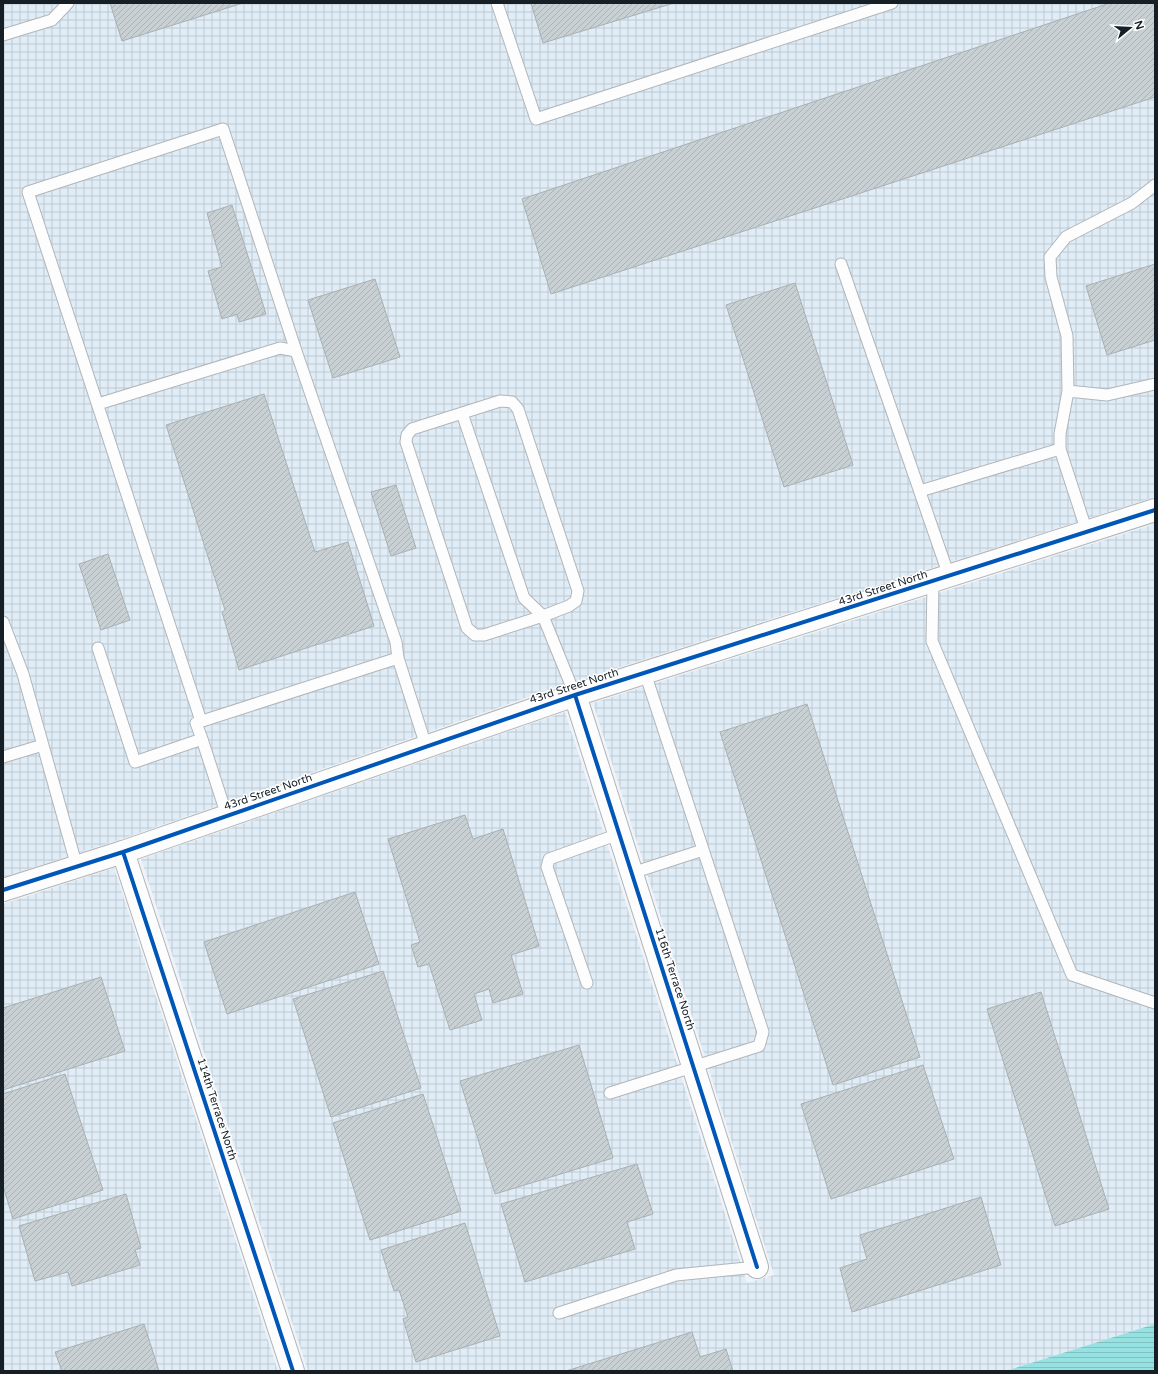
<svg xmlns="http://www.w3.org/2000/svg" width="1158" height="1374" viewBox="0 0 1158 1374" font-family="'Varela Round',sans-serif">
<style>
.industrial{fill:url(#industrial-grid)}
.water{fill:url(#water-rules)}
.building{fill:url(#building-hatch);stroke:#a8b0b3}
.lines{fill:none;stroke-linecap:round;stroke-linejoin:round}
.lane-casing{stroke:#b0b6ba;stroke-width:13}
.street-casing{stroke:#b0b6ba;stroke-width:24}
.secondary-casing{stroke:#b0b6ba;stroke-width:24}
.lane{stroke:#fdfdfe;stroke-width:11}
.street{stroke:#fdfdfe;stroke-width:22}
.secondary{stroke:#fdfdfe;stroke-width:22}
.cycleway-casing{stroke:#fff;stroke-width:6}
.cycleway{stroke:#0057b8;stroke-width:4}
.labels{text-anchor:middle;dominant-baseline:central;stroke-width:3;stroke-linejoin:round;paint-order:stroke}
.street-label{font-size:11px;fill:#171f26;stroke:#fff}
</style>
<defs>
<pattern id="industrial-grid" width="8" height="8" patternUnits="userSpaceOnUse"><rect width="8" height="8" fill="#e0ecf6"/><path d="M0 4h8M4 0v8" fill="none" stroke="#bfcad3"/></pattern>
<pattern id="water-rules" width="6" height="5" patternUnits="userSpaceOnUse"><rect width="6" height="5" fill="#96e1e2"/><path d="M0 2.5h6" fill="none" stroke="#81c1c2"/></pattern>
<pattern id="building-hatch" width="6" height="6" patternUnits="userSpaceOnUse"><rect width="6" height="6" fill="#c9d0d4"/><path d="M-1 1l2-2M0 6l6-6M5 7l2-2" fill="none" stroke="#acb2b6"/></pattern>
</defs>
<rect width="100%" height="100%" fill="#f0f4f8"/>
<!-- industrial -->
<path class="industrial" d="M3,3H1155V497L557,687L119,840L3,877Z
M1155,524V1324L1006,1371H308L141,859L565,712L747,1283L774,1275L593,703Z
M114,868L278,1371H3V904Z"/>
<!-- water -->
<path class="water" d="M1155,1324V1371H1006Z"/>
<!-- building -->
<path class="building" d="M110,3H243L122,41Z
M531,3H674L543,43Z
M1110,3H1155V97L551,294L522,199Z
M232,205L266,314L239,322L237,314L222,319L208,271L222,267L207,213Z
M1155,264V340L1107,355L1086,286Z
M375,279L400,357L333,378L308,300Z
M795,283L853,465L784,487L726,305Z
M264,394L315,552L348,542L374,626L239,670L222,612L225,610L166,425Z
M396,485L416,548L391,556L371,492Z
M108,554L130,620L101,630L79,564Z
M807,704L920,1057L833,1085L720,732Z
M465,815L473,839L503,829L539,946L511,955L523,994L493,1003L489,989L474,994L482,1020L450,1030L429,964L418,967L411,945L420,942L388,839Z
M355,892L379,964L227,1014L204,942Z
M383,971L421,1088L331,1117L293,999Z
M101,977L125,1051L3,1090V1008Z
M1041,992L1109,1209L1055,1226L987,1009Z
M579,1045L613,1158L495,1194L460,1081Z
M923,1065L954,1159L831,1199L801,1104Z
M65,1074L103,1190L13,1219L3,1186V1094Z
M423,1094L461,1211L370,1240L333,1123Z
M637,1164L653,1214L627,1222L635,1249L525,1282L501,1204Z
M126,1194L141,1248L135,1250L140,1265L72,1286L68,1272L35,1281L19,1226Z
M981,1197L1001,1265L852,1312L840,1268L867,1259L860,1235Z
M465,1223L500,1336L416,1362L403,1319L408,1317L399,1290L394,1291L381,1250Z
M144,1324L159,1371H62L55,1352Z
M692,1332L700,1357L726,1349L733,1371H566Z"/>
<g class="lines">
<!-- lane casing -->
<g class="lane-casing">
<path id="lane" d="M497,3L536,119L892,3
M3,35L52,20L68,3
M841,264L949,576
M1068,391L1107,395L1155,384
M98,404L280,348L296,351L396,642L398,658
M462,413L524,598L543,616L569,606L576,601L578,591L518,409L512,402L500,401L412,429L407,435L406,442L467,628L475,635H484L543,616L575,695
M920,491L1060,449
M1087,532L1060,449V434L1068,391L1067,336L1051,277L1050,257L1066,237L1132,203L1155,185
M933,581L932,641L1072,975L1155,1003
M3,622L23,674L77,867
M98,648L135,762L202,739L227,816
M201,721L28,192L223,129L296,351
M202,739L196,723L398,658L426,746
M3,757L43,745
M632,873L703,850
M587,983L547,867L549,859L619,834
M610,1093L759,1046L763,1032L645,673
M559,1313L676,1275L757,1267"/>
</g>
<!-- street casing -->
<g class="street-casing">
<path id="street" d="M575,695L757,1267
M123,852L293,1371"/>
</g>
<!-- secondary casing -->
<g class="secondary-casing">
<path id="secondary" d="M3,890L123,852L575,695L1155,510"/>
</g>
<!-- lane -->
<use href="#lane" class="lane"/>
<!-- street -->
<use href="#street" class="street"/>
<!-- secondary -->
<use href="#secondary" class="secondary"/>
<!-- cycleway casing -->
<g class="cycleway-casing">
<path id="cycleway" d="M575,695L757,1267
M123,852L293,1371
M3,890L123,852L575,695L1155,510"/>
</g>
<!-- cycleway -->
<use href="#cycleway" class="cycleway"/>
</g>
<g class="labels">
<!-- street labels -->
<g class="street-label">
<text transform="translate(883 588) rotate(-18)">43rd Street North</text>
<text transform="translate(574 686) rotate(-18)">43rd Street North</text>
<text transform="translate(268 792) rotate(-19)">43rd Street North</text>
<text transform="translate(675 979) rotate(72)">116th Terrace North</text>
<text transform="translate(217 1109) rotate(72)">114th Terrace North</text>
</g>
</g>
<!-- border -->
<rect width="1158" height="1374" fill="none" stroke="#171f26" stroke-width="8"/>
<!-- north arrow -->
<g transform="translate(1130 28) rotate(72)" stroke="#ffffff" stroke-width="3" paint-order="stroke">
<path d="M0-3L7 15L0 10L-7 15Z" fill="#171f26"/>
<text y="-6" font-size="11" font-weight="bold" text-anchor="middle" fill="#171f26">N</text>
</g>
</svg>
